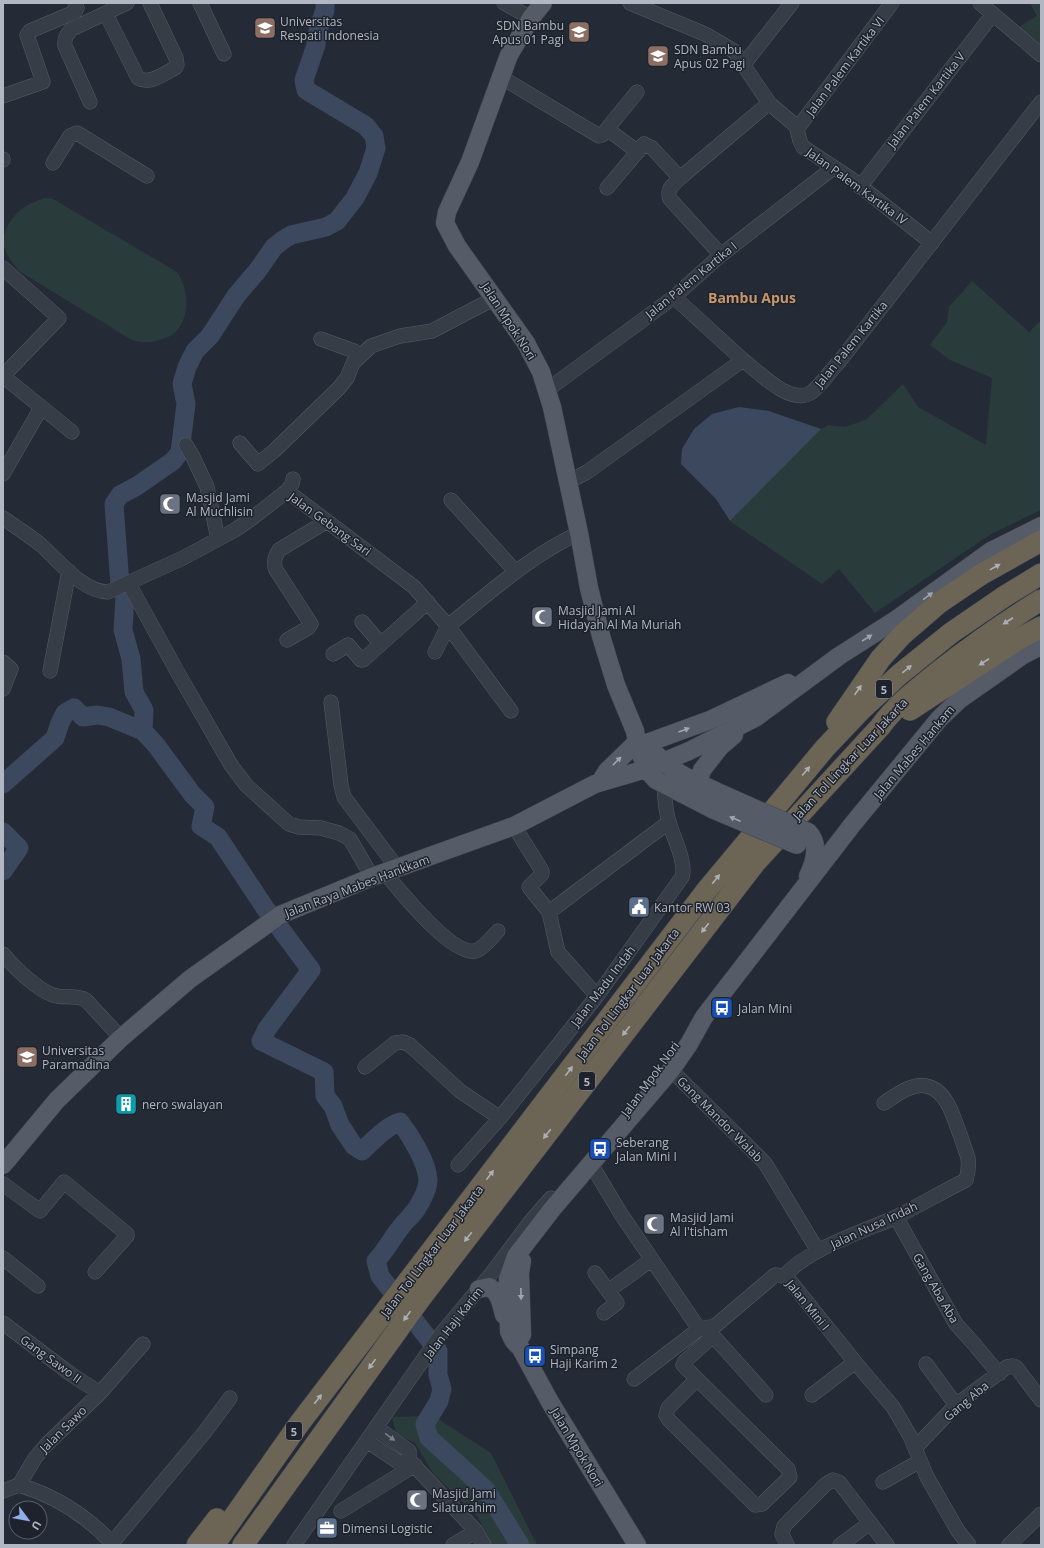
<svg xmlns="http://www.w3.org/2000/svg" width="1044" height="1548" viewBox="0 0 1044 1548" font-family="'Open Sans',sans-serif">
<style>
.green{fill:#2a3b3c}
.water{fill:#3b485e}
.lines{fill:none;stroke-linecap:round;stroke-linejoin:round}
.river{stroke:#3b485e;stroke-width:19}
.minor-casing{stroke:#555b65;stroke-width:15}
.major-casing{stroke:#414650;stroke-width:19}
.highway-casing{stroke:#424852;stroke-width:22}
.minor{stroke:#373d47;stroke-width:14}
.major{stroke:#555c67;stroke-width:18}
.highway{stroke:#6c6555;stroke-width:21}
.major-bridge-casing{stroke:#414650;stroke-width:19;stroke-linecap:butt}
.major-bridge{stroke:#555c67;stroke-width:18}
.oneway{fill:#abb0b8}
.oneway2{fill:#9fa6b1}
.oneway3{fill:#7b818b}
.labels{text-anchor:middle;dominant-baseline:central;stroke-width:3;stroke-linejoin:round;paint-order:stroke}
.shield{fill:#1d222c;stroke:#858b96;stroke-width:1}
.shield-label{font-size:11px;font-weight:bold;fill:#b2b8c3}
.poi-label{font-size:12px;fill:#b2b8c3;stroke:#1d222c;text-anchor:start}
.street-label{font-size:12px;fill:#b2b8c3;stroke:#1d222c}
.quarter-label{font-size:14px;font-weight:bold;fill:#c6976b;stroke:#1d222c}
</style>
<rect width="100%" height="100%" fill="#242b37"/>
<!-- green -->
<path class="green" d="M1030,3H1041V49L1017,28L1037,16Z
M45,198L53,199L177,272C189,289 191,320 173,334C168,338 162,339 156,341C146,343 139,343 130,339L19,271C14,264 7,256 4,247C0,233 13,215 24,207C31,203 38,200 45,198Z
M972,281L1029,332L1041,320V510L991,534L875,613L839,569L822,584L730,521L821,429L828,425L846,427L867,419L903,384L918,407L986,445L992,378L950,360L930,345L947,322L949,307Z
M433,1416L491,1453L537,1545H492L478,1517L433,1473L415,1443L396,1434L392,1417Z"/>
<!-- water -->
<path class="water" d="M739,407L769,411L821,429L730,521L716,499L681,464L682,449L694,429L712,414Z"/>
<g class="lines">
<!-- river -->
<path class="river" d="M120,585L114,504L120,495L137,486L173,461L180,452L186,404L182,384L187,367L195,351L210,336L236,296L258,270L274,247L283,240L291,235L326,227L337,221L355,198L368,173L376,148L374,136L366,126L306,90L304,80L316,45L318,30L325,10V3
M122,590L125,597L123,630L131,659L134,692L144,710L143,731
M3,784L55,738L60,723L65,713L74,708L83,717L97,715L109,717L143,731L156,745L192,794L205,807L201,826L218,837L265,908L311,970L267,1029L261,1041L324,1072L325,1096L333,1106L340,1125L354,1146L362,1151C374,1140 385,1127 400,1122C411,1136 427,1162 428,1180C428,1189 422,1200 417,1208C413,1215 406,1220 401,1227C392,1238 386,1250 376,1261L380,1276L438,1351V1375L442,1389L439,1401L425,1424L429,1438L459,1465L486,1490L520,1545
M3,832L19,848L3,871"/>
<!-- minor casing -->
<g class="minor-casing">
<path id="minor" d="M200,3L224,54
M504,3L531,18
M630,3L705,34L734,51L769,103L796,126L800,141L803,147L850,178L932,243
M980,3L1041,55
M106,14L138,78C150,85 163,74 175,68L177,65L176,58L150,3
M744,64L792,3
M501,77L599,136L602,135L607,129L638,152
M3,96L43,82L27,35L30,31L75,12L77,8L75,3
M90,102L65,46C64,39 66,35 72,29L127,3
M607,129L637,92
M797,129L892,3
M3,159V160
M53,163L70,136L77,133L147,176
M860,187L993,14
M607,188L644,144L652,148L680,178
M721,255L670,199C666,189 673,185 680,178L769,103
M3,268L59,318L3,376
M674,297L743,360
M321,339L354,351L360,356
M3,376L72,432
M547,390L674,297L721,255L833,168
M240,443L258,464L274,451L339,388L347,378L353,363L371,346L400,336L432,331L495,298
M186,445L193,457L207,487L218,539
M3,474L41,408
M568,482L587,472L743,360C759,372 791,407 812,392C822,384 830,371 839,362L1041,102
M287,491L292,484L293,479
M451,500L516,572
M3,518C16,527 29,535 41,545C59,561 83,592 108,592L183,558L235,530L251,519L287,491L414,587L448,626C489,593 530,556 579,533
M129,584L178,673L231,765L246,785L289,824L299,827L321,828L339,833L350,839L372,877
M362,622L381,644
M287,640L308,628L311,624L276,570C273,562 275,557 279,550L327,521
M435,652L448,626L511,711
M333,654L348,645L361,660H363L428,602
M3,662L11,669L3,689
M50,671L69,571
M331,702L341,785L344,797L398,869
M514,826L542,871V874L529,887L549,912L558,952L597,996
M385,873C400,891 451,955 475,951C483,949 492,937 498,931
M549,912L669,822
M3,954C14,967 36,989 53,995C63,999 75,994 86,1000L121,1038
M365,1067L395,1043L403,1042L410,1045L460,1091L500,1118
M671,1070L765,1163L818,1251
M591,1164L621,1214L699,1329L715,1326L775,1275L784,1276L790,1281L855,1362L893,1407L910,1436L927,1477L958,1531L969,1545
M458,1165L500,1118L597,996L682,877C687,863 673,837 669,822C665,810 665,797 664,785
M3,1184L40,1211L64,1182L127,1234V1236L95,1272
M896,1217L956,1324L974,1344L999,1374
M3,1258L38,1286
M595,1273L617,1303L604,1313
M784,1276C810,1248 859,1233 894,1218C918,1206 942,1192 966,1180C968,1173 969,1165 968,1158C966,1151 963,1144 961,1137C954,1120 948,1090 926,1086C911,1083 895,1096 884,1103
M608,1291L651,1260
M3,1323L72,1375L100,1393
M707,1329L766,1395
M926,1364L956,1405
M634,1379L699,1329
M697,1379L668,1408L666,1415L669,1420L755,1505L762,1504L790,1477L788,1469L683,1365L685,1361L713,1336
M812,1395L855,1362
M376,1427L409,1451V1460
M367,1441L400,1463L409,1460
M915,1448L956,1405L1007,1367L1013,1366L1016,1367L1041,1400
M409,1460L476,1531L484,1545
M883,1482L920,1461
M19,1485C56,1496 88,1517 114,1545
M3,1491L19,1485L35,1458L46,1445L100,1393L143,1344
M341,1511L415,1465
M112,1543L204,1433L230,1398
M294,1545L441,1334L492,1273L530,1222L551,1198
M453,1545L476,1531
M787,1545L782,1534L784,1526L826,1484L833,1480L839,1482L887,1545
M840,1545L870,1523
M1009,1545L1041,1514"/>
</g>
<!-- major casing -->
<g class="major-casing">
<path id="major" d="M543,3L531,18L509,55L470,162L447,212L445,223L457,246L526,343L541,372L552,407L579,533L589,588L601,636L616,685L635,731L637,742L646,769L656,780L714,810
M647,743L710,720L788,683
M657,755C672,773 701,784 722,794
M600,782L607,771L637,742
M695,794L702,770L720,747L734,735
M808,832C820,843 815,862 808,876
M3,1165L57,1100L121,1038L190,979L280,915L372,877L514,826L595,784L646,769L689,751L755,718L839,656L897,619L991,551L1041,526
M479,1289L489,1287C500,1293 501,1304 504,1315
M522,1335L520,1273L522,1261
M637,1545L550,1402L520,1347C514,1343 512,1338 509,1331L508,1279L516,1256L553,1208L671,1070L689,1044L704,1017L852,825L939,719L959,700L1023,655L1041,646"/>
</g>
<!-- highway casing -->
<g class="highway-casing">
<path id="highway" d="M910,710L1017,640L1041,627
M837,722L881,658L902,635L939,603L982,574L1041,541
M197,1545L217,1519
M214,1545L299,1424L706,891L825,748L861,710L900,674L951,633L1005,596L1041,574
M243,1545L420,1299L755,863L880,727C896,705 917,689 938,672C971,646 1005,622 1041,600"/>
</g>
<!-- minor -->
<use href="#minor" class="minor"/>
<!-- major -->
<use href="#major" class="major"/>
<!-- highway -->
<use href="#highway" class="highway"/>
<!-- major-bridge casing -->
<g class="major-bridge-casing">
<path id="major-bridge" d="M722,794L808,832
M714,810L797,845"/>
</g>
<!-- major-bridge -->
<use href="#major-bridge" class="major-bridge"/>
</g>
<!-- one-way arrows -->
<defs><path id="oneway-solid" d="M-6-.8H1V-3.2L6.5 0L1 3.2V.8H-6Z"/></defs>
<g class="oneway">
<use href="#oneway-solid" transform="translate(995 567) rotate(-29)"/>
<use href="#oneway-solid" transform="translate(1008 621) rotate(147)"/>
<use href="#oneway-solid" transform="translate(984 662) rotate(147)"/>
<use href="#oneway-solid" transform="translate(907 669) rotate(-39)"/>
<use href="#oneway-solid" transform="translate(858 690) rotate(-55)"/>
<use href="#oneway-solid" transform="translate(806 771) rotate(-50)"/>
<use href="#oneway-solid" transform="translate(716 879) rotate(-51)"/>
<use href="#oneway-solid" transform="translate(705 928) rotate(128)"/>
<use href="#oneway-solid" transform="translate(626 1031) rotate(128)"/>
<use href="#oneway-solid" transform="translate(569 1071) rotate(-53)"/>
<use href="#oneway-solid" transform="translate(547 1134) rotate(128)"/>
<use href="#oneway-solid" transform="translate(490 1175) rotate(-53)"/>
<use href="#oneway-solid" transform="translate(468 1237) rotate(128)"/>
<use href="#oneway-solid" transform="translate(407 1316) rotate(126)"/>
<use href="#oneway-solid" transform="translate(372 1364) rotate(126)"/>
<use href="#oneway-solid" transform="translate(318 1399) rotate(-52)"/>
</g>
<g class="oneway2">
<use href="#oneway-solid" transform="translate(928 596) rotate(-36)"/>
<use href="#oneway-solid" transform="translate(867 638) rotate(-32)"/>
<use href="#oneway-solid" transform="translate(684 730) rotate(-20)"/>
<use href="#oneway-solid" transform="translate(617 761) rotate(-45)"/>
<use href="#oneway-solid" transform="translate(735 819) rotate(-157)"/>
<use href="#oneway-solid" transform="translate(521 1294) rotate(89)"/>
</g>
<use class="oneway3" href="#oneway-solid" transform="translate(390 1437) rotate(36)"/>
<!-- icons -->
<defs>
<g id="university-square" transform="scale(1.15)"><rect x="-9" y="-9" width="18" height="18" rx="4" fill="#8d6e63" stroke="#1d222c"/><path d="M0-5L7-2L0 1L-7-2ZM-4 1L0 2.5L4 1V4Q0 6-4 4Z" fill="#fff"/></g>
<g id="school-square" transform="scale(1.15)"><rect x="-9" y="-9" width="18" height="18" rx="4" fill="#8d6e63" stroke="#1d222c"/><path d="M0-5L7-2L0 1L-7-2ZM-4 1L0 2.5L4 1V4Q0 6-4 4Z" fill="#fff"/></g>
<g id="mosque-square" transform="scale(1.15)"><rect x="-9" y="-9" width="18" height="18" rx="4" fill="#6b7280" stroke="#1d222c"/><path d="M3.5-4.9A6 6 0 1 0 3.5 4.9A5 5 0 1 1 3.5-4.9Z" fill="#fff"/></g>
<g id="civic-square" transform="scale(1.15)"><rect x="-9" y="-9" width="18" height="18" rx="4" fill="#5c6f8a" stroke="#1d222c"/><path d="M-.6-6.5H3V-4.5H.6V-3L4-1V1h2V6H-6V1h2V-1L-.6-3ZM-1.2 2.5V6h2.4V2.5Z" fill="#fff"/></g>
<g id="bus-square" transform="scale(1.15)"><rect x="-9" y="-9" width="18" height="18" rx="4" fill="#1a4fb4" stroke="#1d222c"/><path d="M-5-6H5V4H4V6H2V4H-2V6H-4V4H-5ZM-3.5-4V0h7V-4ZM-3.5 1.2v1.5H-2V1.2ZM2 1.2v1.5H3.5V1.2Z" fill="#fff"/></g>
<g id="building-square" transform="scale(1.15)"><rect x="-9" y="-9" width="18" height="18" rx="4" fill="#0f9aa8" stroke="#1d222c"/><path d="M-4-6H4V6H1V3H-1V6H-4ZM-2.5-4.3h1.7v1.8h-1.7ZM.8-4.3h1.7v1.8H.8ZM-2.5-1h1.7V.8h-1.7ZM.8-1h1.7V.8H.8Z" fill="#fff"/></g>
<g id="office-square" transform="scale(1.15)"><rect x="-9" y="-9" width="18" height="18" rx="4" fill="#5c6f8a" stroke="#1d222c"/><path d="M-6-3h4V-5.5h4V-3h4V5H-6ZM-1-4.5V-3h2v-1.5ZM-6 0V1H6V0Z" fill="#fff"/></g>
</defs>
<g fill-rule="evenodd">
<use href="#university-square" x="265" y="28"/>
<use href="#school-square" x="579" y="32"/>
<use href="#school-square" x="658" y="56"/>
<use href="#mosque-square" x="170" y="504"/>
<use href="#mosque-square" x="542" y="617"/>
<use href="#civic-square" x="639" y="907"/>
<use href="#bus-square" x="722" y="1008"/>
<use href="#university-square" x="27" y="1057"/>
<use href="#building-square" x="126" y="1104"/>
<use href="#bus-square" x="600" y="1149"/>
<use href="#mosque-square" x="654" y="1224"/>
<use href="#bus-square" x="535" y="1356"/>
<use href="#mosque-square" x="417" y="1500"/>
<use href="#office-square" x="327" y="1528"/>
</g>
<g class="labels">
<!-- shield labels -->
<g class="shield">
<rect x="876" y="680" width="16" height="18" rx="3"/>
<rect x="579" y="1072" width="16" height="18" rx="3"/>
<rect x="286" y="1422" width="16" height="18" rx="3"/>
</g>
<g class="shield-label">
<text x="884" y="689">5</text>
<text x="587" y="1081">5</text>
<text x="294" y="1431">5</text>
</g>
<!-- poi labels -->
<g class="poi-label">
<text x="280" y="21">Universitas<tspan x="280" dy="14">Respati Indonesia</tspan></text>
<text x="564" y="25" text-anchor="end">SDN Bambu<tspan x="564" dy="14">Apus 01 Pagi</tspan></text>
<text x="674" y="49">SDN Bambu<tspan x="674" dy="14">Apus 02 Pagi</tspan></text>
<text x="186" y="497">Masjid Jami<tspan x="186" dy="14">Al Muchlisin</tspan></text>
<text x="558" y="610">Masjid Jami Al<tspan x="558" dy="14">Hidayah Al Ma Muriah</tspan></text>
<text x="654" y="907">Kantor RW 03</text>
<text x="738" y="1008">Jalan Mini</text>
<text x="42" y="1050">Universitas<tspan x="42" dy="14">Paramadina</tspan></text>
<text x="142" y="1104">nero swalayan</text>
<text x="616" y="1142">Seberang<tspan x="616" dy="14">Jalan Mini I</tspan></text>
<text x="670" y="1217">Masjid Jami<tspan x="670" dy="14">Al I'tisham</tspan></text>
<text x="550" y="1349">Simpang<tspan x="550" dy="14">Haji Karim 2</tspan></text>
<text x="432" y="1493">Masjid Jami<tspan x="432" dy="14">Silaturahim</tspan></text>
<text x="342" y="1528">Dimensi Logistic</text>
</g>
<!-- street labels -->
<g class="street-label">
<text transform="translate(845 66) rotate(-53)">Jalan Palem Kartika VI</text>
<text transform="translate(926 100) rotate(-52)">Jalan Palem Kartika V</text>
<text transform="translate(857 186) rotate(36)">Jalan Palem Kartika IV</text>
<text transform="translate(691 280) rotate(-39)">Jalan Palem Kartika I</text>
<text transform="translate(509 321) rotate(57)">Jalan Mpok Nori</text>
<text transform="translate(851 344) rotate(-51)">Jalan Palem Kartika</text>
<text transform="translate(330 524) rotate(36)">Jalan Gebang Sari</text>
<text transform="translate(914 752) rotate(-50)">Jalan Mabes Hankam</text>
<text transform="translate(850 759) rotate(-47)">Jalan Tol Lingkar Luar Jakarta</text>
<text transform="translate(357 886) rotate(-21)">Jalan Raya Mabes Hankkam</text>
<text transform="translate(603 986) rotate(-53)">Jalan Madu Indah</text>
<text transform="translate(628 994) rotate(-53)">Jalan Tol Lingkar Luar Jakarta</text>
<text transform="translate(650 1079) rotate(-54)">Jalan Mpok Nori</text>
<text transform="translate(720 1119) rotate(45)">Gang Mandor Walab</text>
<text transform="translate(874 1225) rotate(-25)">Jalan Nusa Indah</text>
<text transform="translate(432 1251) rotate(-53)">Jalan Tol Lingkar Luar Jakarta</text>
<text transform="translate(936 1288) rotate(60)">Gang Aba Aba</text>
<text transform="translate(808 1305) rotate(51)">Jalan Mini I</text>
<text transform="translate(453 1323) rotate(-52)">Jalan Haji Karim</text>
<text transform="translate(51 1359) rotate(36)">Gang Sawo II</text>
<text transform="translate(966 1401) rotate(-40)">Gang Aba</text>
<text transform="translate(63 1429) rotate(-45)">Jalan Sawo</text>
<text transform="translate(577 1447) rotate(59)">Jalan Mpok Nori</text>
</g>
<!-- quarter labels -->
<g class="quarter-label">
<text x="752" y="297">Bambu Apus</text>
</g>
</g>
<!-- border -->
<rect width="1044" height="1548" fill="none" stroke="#b2b8c3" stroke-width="8"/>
<!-- north arrow -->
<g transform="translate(28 1520) rotate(122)"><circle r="19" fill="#1d222c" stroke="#595e68"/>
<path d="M0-3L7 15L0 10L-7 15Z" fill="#90aeea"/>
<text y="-6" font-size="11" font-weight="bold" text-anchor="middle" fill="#b2b8c3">U</text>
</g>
</svg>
